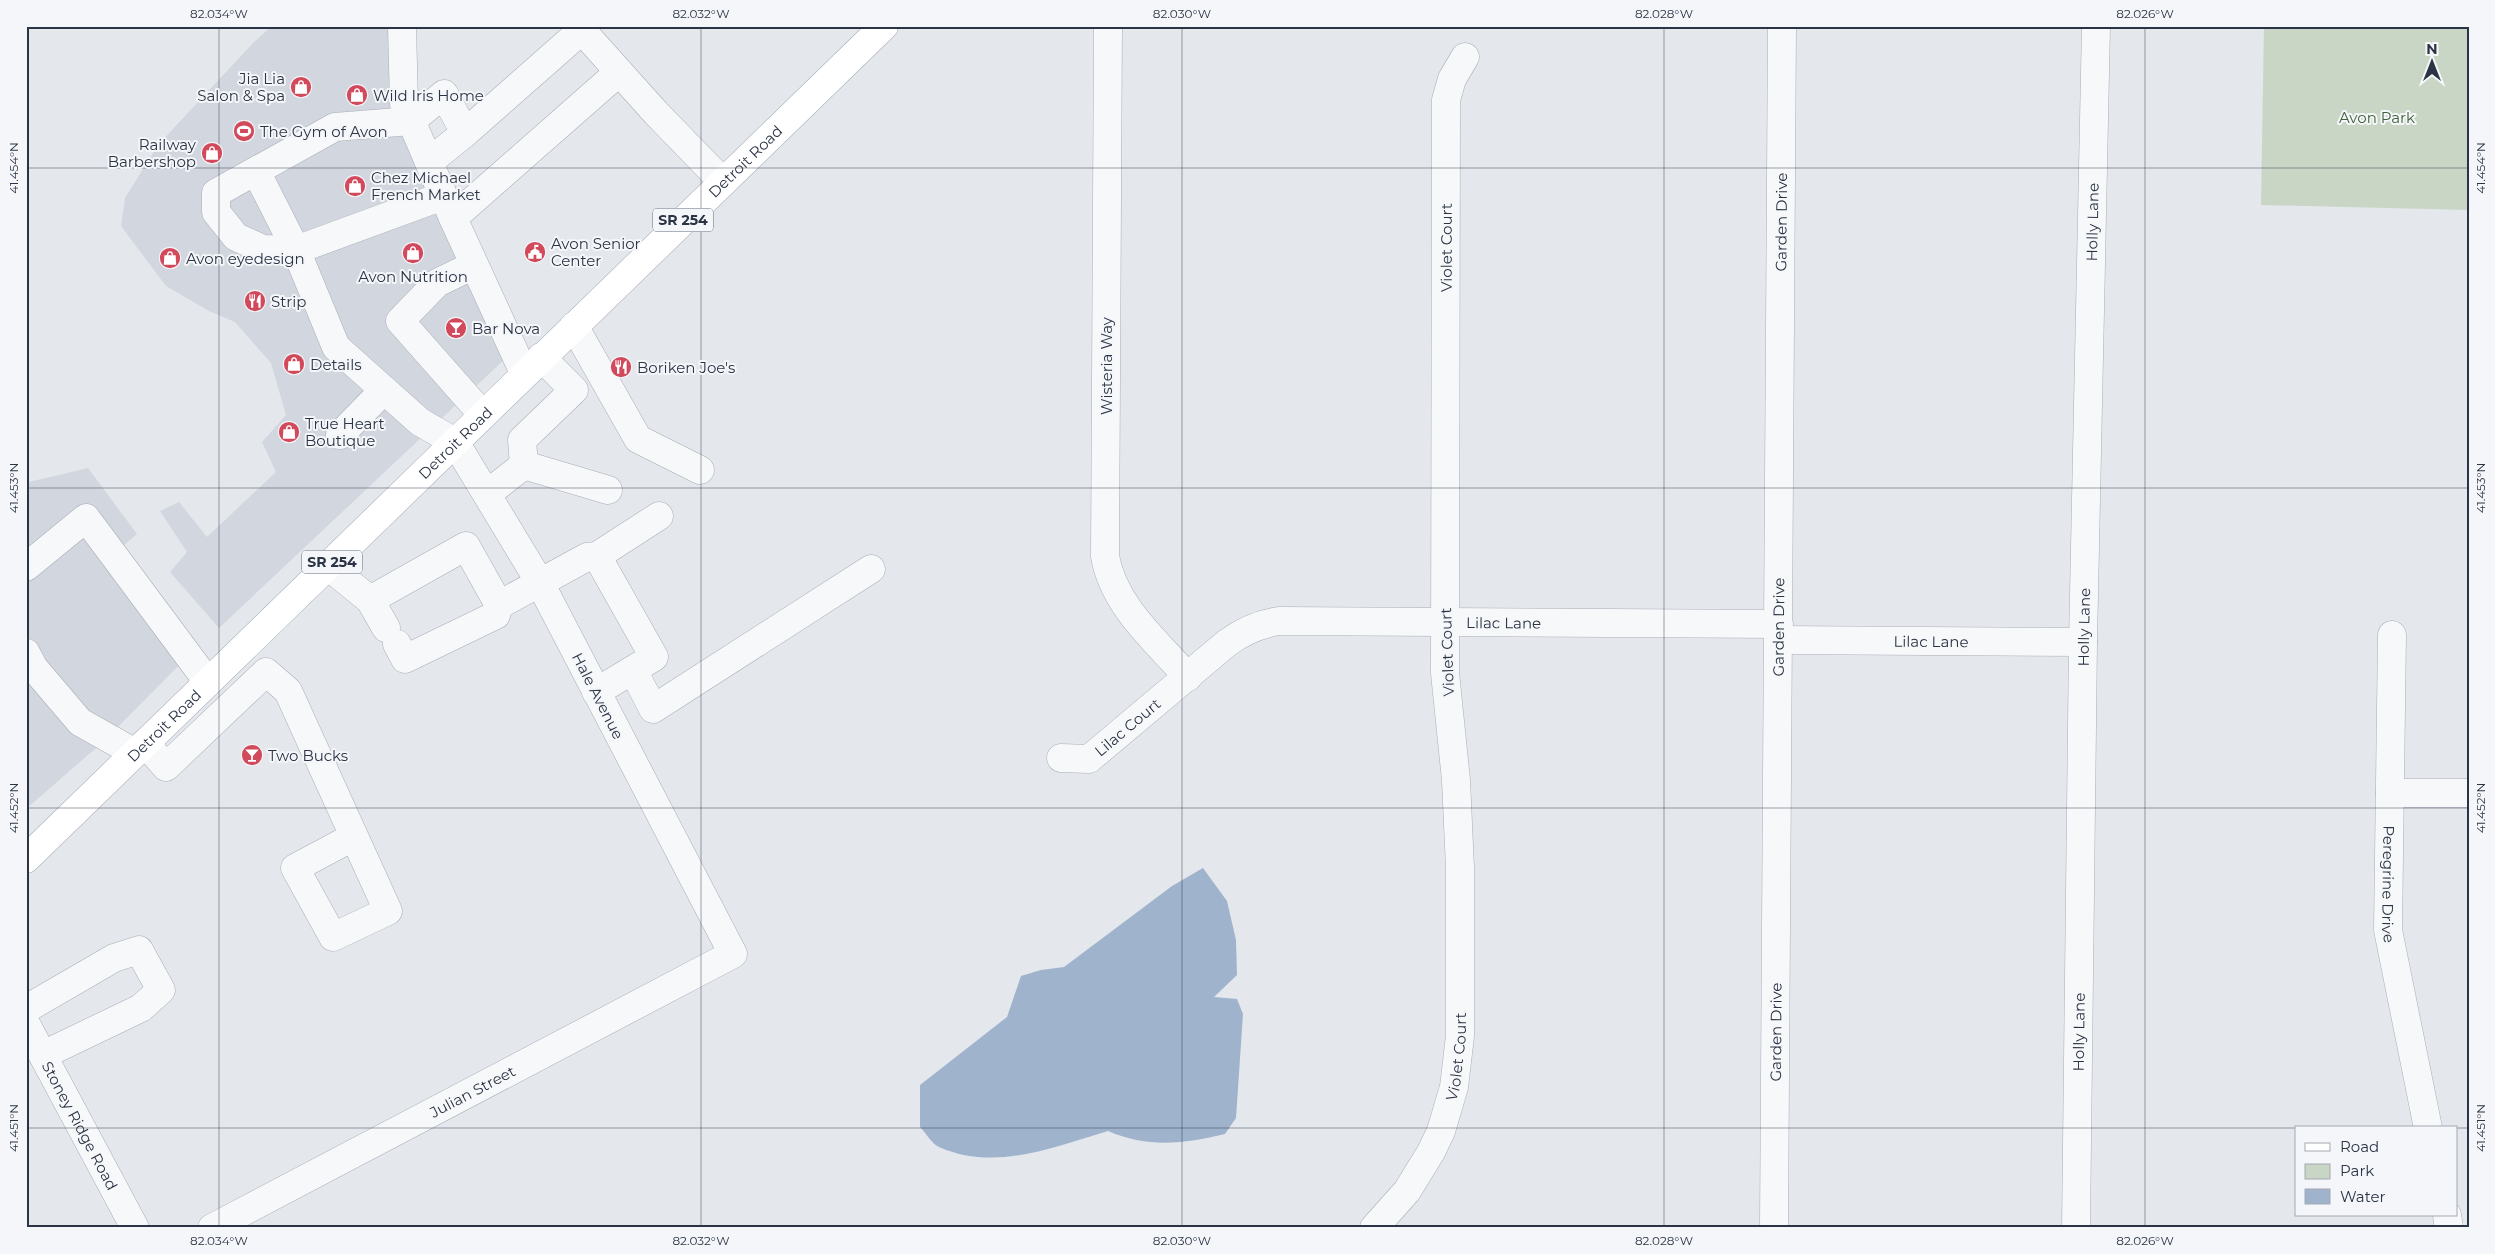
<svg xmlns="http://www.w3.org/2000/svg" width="2495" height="1254" viewBox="0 0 2495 1254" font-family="Montserrat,sans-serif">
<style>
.built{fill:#d2d6de}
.green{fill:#c9d6c5}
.water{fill:#9fb4cc}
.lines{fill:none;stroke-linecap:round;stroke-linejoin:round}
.minor-casing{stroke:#a9aeb7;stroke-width:29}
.major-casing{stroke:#a3abb8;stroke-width:29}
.minor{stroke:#f7f8fa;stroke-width:28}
.major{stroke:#fff;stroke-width:28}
.ticks{fill:none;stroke:#2b3445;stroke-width:1;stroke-opacity:0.45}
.labels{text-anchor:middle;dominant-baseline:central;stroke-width:4;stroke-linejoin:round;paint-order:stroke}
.shield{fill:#f4f6f9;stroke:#676e7b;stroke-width:1}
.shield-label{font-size:14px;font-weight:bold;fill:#2b3445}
.poi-label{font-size:15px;fill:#2b3445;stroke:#f4f6f9;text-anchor:start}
.park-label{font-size:15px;fill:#3f6138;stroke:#f4f6f9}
.street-label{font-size:15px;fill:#2b3445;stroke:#f4f6f9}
.neatline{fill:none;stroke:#2b3445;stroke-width:2}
.ticks-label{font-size:12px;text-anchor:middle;fill:#2b3445}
</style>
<rect width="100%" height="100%" fill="#e4e7ec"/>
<!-- built -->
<path class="built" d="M272,26H395V76L509,355L219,628L170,572L187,552L160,511L179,502L207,537L276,472L262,442L286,415L271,363L235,322L209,311L166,286L121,226L125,198L158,145L254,42Z
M88,468L137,534L123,546L197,647L104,741L26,809V484L29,482Z"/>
<!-- green -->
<path class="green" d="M2264,26H2469V210L2261,205Z"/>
<!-- water -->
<path class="water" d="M1203,868L1227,901L1236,940L1237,975L1214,997L1237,999L1243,1014L1236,1118L1225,1134C1184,1144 1147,1148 1108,1131C1053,1147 995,1172 939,1147C932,1144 926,1133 920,1127V1085L1007,1017L1021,976L1041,970L1064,967L1172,886Z"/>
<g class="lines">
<!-- minor casing -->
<g class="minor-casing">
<g id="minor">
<path d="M402,26L404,104L453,218L524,373"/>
<path d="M578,26L656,113L723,182"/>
<path d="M1108,26L1105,556C1113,605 1156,641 1188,677"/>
<path d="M429,162L465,133"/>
<path d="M256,171L296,250L443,196"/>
<path d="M453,218L619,72"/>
<path d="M474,265L437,283L400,321L483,415"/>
<path d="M574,326L638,439L700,470"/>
<path d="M340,435L383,391"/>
<path d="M524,465L608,490"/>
<path d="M487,494L524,465L522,440L574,390L541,357"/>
<path d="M328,566L370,600L466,546L499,605L587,557L597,556L659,516"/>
<path d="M26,567L86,518L208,682"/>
<path d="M370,600L386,628"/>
<path id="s1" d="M2392,635L2388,930L2428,1128"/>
<path id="s2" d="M1779,640L2083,642"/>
<path d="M397,644L405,659L496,615L499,605"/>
<path d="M26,653L34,668L80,722L135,753"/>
<path d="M633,670L653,709L871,569"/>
<path d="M596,692L654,657L597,556"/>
<path d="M145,743L166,767L266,672L288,691L388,911L333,937L295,868L353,837"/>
<path id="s3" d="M1061,758L1089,759L1227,643C1243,631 1259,624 1279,621L1779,624"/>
<path d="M2390,793H2469"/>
<path d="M26,1009L114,958L139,950L161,990L141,1008L43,1055"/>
<path id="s4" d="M26,1024L135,1228"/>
<path d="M2447,1215L2449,1228"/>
<path id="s5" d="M212,1228L733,954L539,581L455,442L420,422L336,347L296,250L263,249L236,237L216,212V193L335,127L411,121L444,94L465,133L582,30"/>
<path id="s6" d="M1374,1228L1407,1191L1431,1152L1441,1131L1454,1087L1460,1036V868L1456,780L1445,673L1446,100L1452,79L1465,57"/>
<path id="s7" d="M1774,1228L1782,26"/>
<path id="s8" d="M2076,1228L2083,642L2096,26"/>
</g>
</g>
<!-- major casing -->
<g class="major-casing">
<g id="major">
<path id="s9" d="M26,859L884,26"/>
</g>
</g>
<!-- minor -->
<use href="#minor" class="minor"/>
<!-- major -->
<use href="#major" class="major"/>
</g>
<!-- ticks -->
<path class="ticks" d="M219,26V1228M701,26V1228M1182,26V1228M1664,26V1228M2145,26V1228M26,168H2469M26,488H2469M26,808H2469M26,1128H2469"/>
<!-- icons -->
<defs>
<g id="shop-disc" transform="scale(1.125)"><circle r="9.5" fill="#d1495b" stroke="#f4f6f9"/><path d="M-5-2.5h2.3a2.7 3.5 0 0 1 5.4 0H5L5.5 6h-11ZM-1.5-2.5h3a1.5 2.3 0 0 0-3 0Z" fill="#fff"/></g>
<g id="stadium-disc" transform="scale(1.125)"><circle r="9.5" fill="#d1495b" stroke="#f4f6f9"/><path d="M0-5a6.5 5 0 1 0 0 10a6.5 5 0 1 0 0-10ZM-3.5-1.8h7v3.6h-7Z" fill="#fff"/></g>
<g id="civic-disc" transform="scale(1.125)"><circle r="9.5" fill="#d1495b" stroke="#f4f6f9"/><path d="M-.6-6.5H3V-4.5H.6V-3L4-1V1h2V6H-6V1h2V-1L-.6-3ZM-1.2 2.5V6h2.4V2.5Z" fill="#fff"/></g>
<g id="restaurant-disc" transform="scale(1.125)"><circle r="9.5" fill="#d1495b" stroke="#f4f6f9"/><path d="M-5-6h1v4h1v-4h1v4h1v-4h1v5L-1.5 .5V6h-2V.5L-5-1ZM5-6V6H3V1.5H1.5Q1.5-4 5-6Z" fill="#fff"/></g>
<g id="bar-disc" transform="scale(1.125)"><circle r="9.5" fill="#d1495b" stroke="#f4f6f9"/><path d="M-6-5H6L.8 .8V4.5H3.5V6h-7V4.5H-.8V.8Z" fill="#fff"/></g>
</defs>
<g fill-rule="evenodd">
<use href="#shop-disc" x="301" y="87"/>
<use href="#shop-disc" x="357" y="95"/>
<use href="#stadium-disc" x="244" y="131"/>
<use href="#shop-disc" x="212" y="153"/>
<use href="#shop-disc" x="355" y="186"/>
<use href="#civic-disc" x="535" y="252"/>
<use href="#shop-disc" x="413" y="253"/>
<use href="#shop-disc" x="170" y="258"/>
<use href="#restaurant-disc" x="255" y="301"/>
<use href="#bar-disc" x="456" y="328"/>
<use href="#shop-disc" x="294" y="364"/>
<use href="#restaurant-disc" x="621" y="367"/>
<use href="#shop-disc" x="289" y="432"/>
<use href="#bar-disc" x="252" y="755"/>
</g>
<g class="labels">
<!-- shield labels -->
<g class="shield">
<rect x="653" y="208.5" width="60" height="23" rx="4"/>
<rect x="302" y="550.5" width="60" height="23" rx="4"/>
</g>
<g class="shield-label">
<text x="683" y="220">SR 254</text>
<text x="332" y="562">SR 254</text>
</g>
<!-- poi labels -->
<g class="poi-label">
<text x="285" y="78" text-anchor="end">Jia Lia<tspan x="285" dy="17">Salon &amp; Spa</tspan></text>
<text x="373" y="95">Wild Iris Home</text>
<text x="260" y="131">The Gym of Avon</text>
<text x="196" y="144" text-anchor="end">Railway<tspan x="196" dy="17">Barbershop</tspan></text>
<text x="371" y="177">Chez Michael<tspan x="371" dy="17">French Market</tspan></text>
<text x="551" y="243">Avon Senior<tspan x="551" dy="17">Center</tspan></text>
<text x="186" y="258">Avon eyedesign</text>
<text x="413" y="276" text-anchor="middle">Avon Nutrition</text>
<text x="271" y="301">Strip</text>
<text x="472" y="328">Bar Nova</text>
<text x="310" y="364">Details</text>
<text x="637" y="367">Boriken Joe's</text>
<text x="305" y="423">True Heart<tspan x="305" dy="17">Boutique</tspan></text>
<text x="268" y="755">Two Bucks</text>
</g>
<!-- park labels -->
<g class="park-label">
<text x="2377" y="117">Avon Park</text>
</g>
<!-- street labels -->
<g class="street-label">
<text stroke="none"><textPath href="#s9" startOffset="1002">Detroit Road</textPath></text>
<text stroke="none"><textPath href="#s7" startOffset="1006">Garden Drive</textPath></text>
<text stroke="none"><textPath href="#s8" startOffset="1006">Holly Lane</textPath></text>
<text stroke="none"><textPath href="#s6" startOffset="1005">Violet Court</textPath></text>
<text transform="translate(1106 366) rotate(-90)">Wisteria Way</text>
<text stroke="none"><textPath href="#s9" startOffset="598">Detroit Road</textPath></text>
<text stroke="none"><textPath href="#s3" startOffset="490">Lilac Lane</textPath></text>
<text stroke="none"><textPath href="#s7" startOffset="601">Garden Drive</textPath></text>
<text stroke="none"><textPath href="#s8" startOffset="601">Holly Lane</textPath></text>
<text stroke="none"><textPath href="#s2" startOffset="152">Lilac Lane</textPath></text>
<text transform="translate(1447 652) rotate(-92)">Violet Court</text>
<text transform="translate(598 696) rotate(63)">Hale Avenue</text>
<text stroke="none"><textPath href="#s9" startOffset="192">Detroit Road</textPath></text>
<text stroke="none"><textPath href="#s3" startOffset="78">Lilac Court</textPath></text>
<text stroke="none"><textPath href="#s1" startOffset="249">Peregrine Drive</textPath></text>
<text stroke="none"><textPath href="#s7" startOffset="196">Garden Drive</textPath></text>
<text stroke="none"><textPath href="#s8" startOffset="196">Holly Lane</textPath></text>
<text stroke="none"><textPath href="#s6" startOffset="195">Violet Court</textPath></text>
<text stroke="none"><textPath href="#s5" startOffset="294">Julian Street</textPath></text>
<text stroke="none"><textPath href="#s4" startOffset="115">Stoney Ridge Road</textPath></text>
</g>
</g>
<!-- border -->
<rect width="2495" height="1254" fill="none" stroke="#f4f6f9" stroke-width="55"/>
<!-- legend -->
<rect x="2295" y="1126" width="162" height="90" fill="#f4f6f9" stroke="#a4a8b1"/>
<rect x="2305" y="1143" width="25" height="8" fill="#ffffff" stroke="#a4a8b1"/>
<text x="2340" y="1152" font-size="15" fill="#2b3445">Road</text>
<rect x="2305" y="1164" width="25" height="15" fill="#c9d6c5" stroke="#a4a8b1"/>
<text x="2340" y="1176" font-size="15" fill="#2b3445">Park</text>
<rect x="2305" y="1189" width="25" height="15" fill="#9fb4cc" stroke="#a4a8b1"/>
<text x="2340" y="1202" font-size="15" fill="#2b3445">Water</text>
<!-- north arrow -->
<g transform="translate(2432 62)" stroke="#f4f6f9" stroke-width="4" paint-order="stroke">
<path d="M0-4L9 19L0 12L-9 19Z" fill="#2b3445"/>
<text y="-8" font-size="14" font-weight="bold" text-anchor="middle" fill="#2b3445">N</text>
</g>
<rect x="28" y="28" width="2440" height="1198" class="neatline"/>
<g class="ticks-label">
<text x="219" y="18">82.034°W</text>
<text x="701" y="18">82.032°W</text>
<text x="1182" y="18">82.030°W</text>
<text x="1664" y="18">82.028°W</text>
<text x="2145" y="18">82.026°W</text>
<text transform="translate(14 168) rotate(-90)" y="4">41.454°N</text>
<text transform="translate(2481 168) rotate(-90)" y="4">41.454°N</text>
<text transform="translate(14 488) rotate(-90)" y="4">41.453°N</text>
<text transform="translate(2481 488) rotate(-90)" y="4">41.453°N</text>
<text transform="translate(14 808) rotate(-90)" y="4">41.452°N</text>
<text transform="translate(2481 808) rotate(-90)" y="4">41.452°N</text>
<text transform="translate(14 1128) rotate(-90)" y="4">41.451°N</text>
<text transform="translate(2481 1128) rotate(-90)" y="4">41.451°N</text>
<text x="219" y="1245">82.034°W</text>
<text x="701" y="1245">82.032°W</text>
<text x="1182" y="1245">82.030°W</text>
<text x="1664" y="1245">82.028°W</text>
<text x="2145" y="1245">82.026°W</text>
</g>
</svg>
